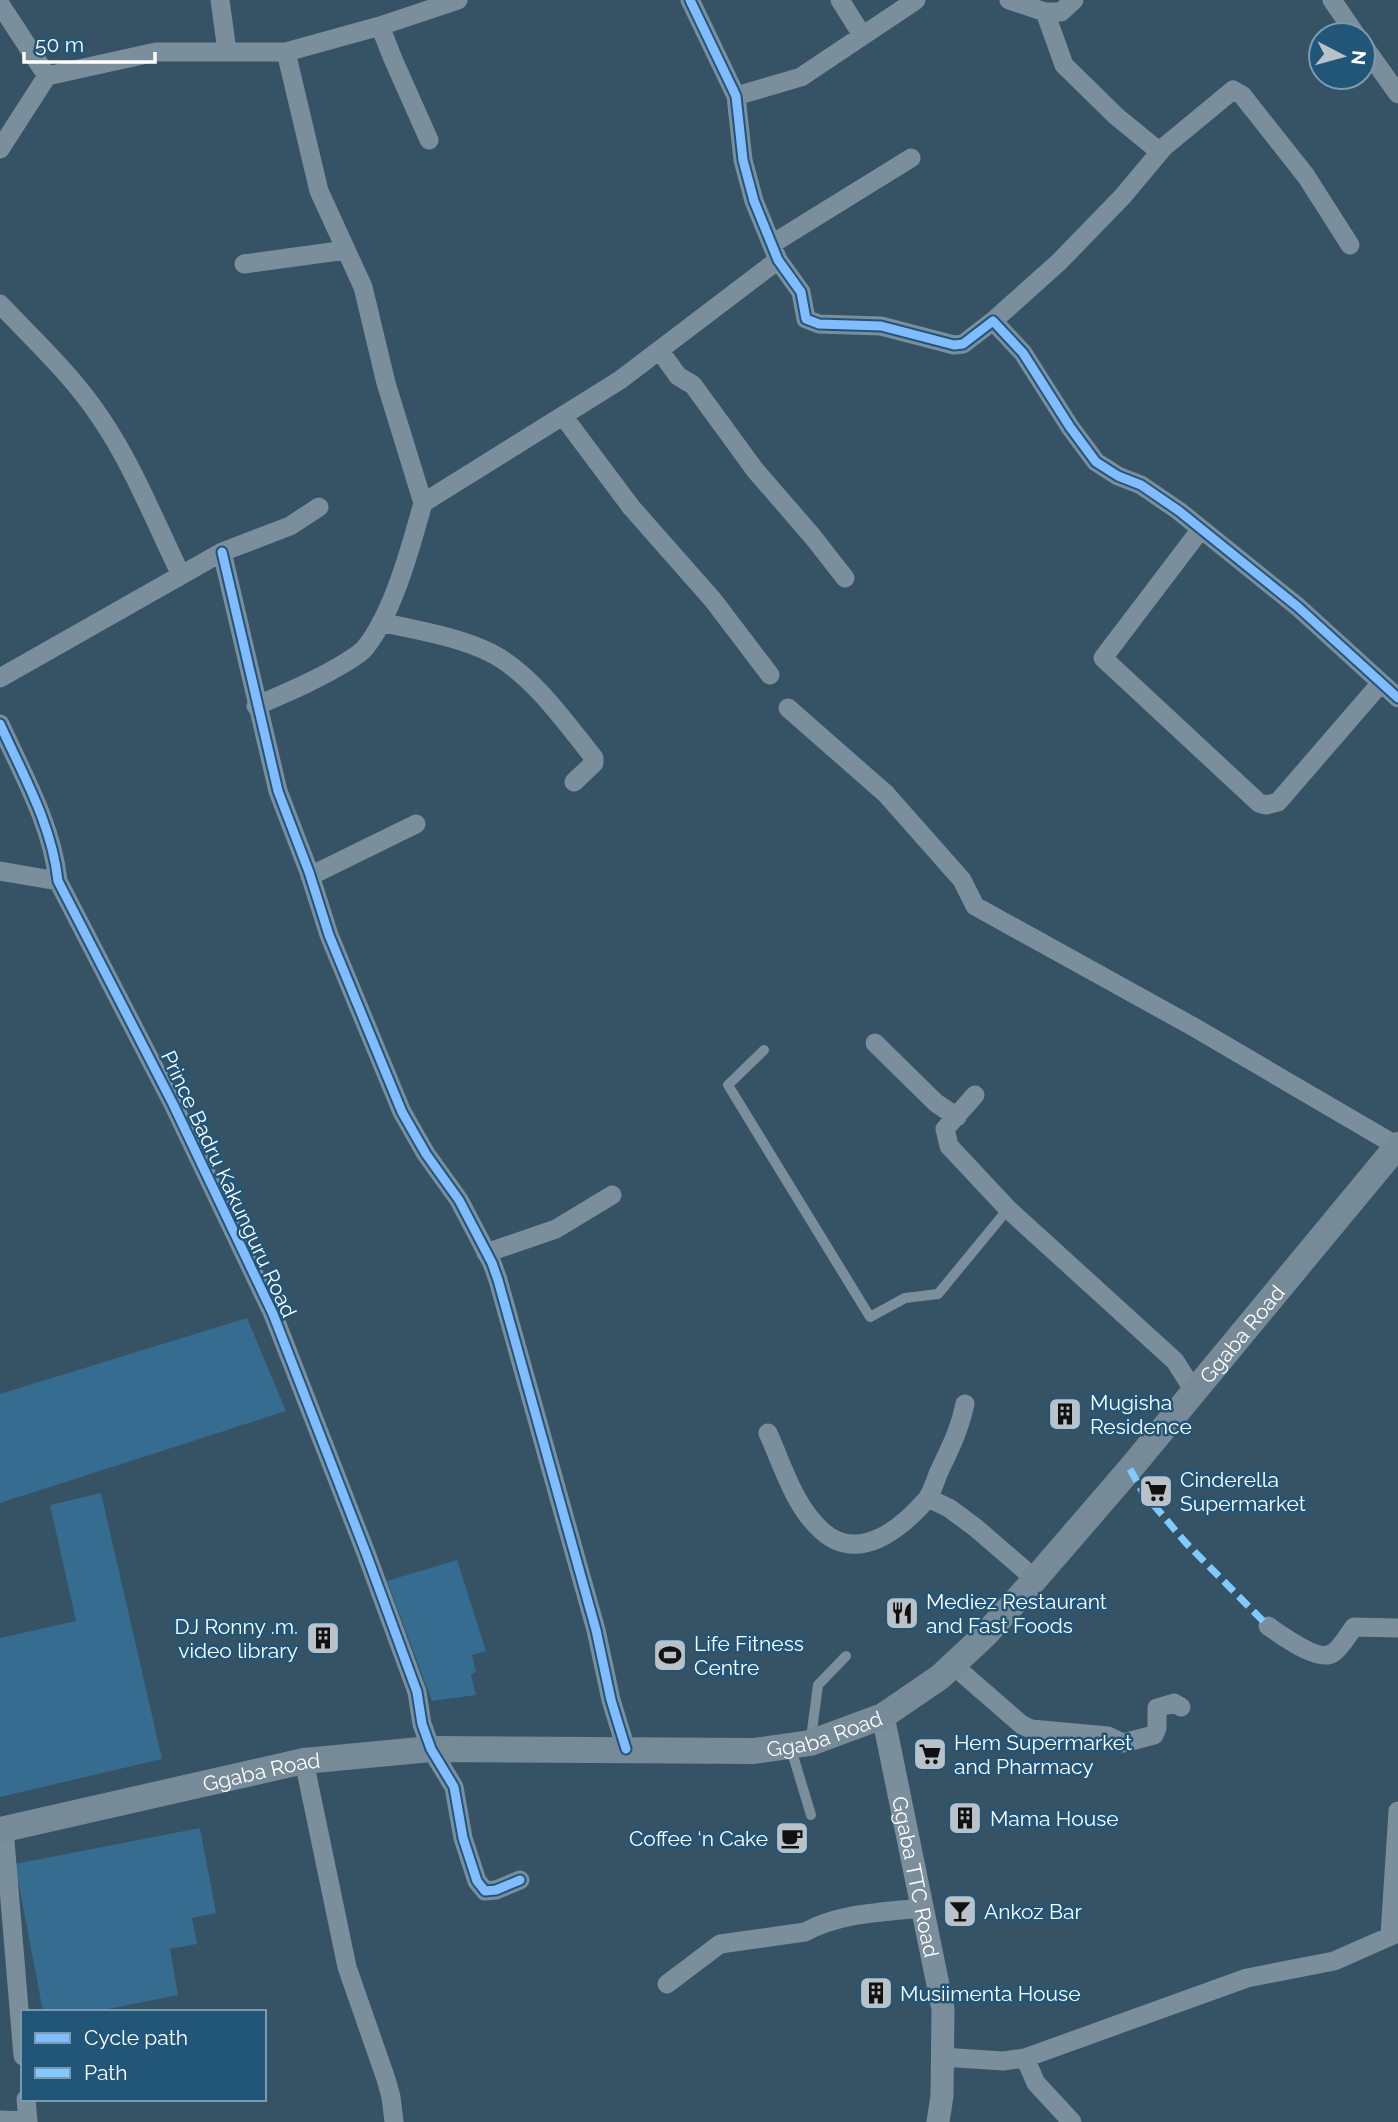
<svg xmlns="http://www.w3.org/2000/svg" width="1398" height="2122" viewBox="0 0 1398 2122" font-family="Raleway,sans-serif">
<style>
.green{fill:#356c90}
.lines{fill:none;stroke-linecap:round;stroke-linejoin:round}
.service{stroke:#7a8e9c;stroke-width:10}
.minor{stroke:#7a8e9c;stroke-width:19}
.tertiary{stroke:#7a8e9c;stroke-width:23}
.secondary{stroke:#768a98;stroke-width:26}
.quiet{stroke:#80caff;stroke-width:7;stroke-dasharray:14 7;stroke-linecap:butt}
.cycleway-casing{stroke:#225679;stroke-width:13}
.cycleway{stroke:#80bcff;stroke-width:9}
.labels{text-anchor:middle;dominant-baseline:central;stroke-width:5;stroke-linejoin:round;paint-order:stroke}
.street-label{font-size:21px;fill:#fff;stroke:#225679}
.poi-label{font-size:21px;fill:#fff;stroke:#225679;text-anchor:start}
</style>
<rect width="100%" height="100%" fill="#365265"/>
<!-- green -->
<path class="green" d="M247,1318L286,1411L0,1503V1394Z
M101,1493L162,1759L0,1797V1638L76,1621L50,1505Z
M457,1560L486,1651L472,1655L476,1672L471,1675L476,1695L432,1701L387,1581Z
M200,1828L216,1913L192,1918L197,1944L170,1949L178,1995L93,2012H43L15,1864Z"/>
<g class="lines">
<!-- service -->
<path class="service" d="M764,1050L728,1085L870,1317L905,1298L938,1294L1008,1209
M811,1738L818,1685L846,1656
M791,1749L811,1815"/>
<!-- minor -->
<path class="minor" d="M220,0L227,51
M690,0L736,96L743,160L754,201L778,260L801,292L806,319L819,324L881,326L954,345L963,344L993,321L1023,353L1070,427L1096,462L1118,476L1141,485L1179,511L1298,607L1398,698
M840,0L862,35
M1009,0L1045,12H1061L1074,0
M1332,0L1356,35
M0,4L47,76L156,52H286L380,26L458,0
M1045,12L1064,65L1116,116L1160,152
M380,26L393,59L429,140
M1363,45L1398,94
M286,52L319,191L363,287L386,383L423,503
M736,96L801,77L916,0
M0,149L47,76
M772,244L911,158
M244,264L346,250
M0,304C34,340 72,375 100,417C133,465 155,522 181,575
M993,321L1059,262L1123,196L1164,147L1233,90L1242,95L1306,176L1350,245
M660,351L678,376L693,385L755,470L813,537L845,578
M563,416L631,507L713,600L770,675
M1201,529L1103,658L1259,803L1266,805L1278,802L1380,684
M222,552L278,791L309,872L329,935L402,1112L426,1154L459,1200L492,1263L498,1280L596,1630L611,1700L626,1749
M381,622C418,631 457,636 491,653C532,674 566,723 594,758V763L574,782
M0,678L222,552L290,526L319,507
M256,706C288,692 319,679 348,661C354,657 361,653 365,648C393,614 411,546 423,503L620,380L778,260
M788,708L886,794L962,880L975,906L1192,1026L1397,1146
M0,724C23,775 52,825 58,881L173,1104L273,1314L366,1553L417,1692L422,1724L431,1749L454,1787L463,1838L477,1881L485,1891L496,1890L520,1880
M0,871L58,881
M310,876L416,824
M875,1043L936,1103L957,1117
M975,1095L945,1129L949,1146L1008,1209L1175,1361L1194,1391
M486,1253L556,1229L612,1195
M768,1433C783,1466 794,1506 822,1531C859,1564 902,1528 927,1499C932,1492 935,1482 938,1474C950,1448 959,1432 965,1404
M928,1498L949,1508L976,1528L1035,1579
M1268,1626C1280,1634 1318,1663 1333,1653C1341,1648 1348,1635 1354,1627L1398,1628
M953,1665L1022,1725L1031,1729L1108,1736L1123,1743L1154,1735L1157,1728V1708L1174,1703L1181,1707
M304,1761L347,1967L386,2079L391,2097L394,2122
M4,1829L23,2056
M1390,1935L1398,1811
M667,1984L720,1944L805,1932C840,1913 883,1912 922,1908
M942,2057L1003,2061L1025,2058L1247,1978L1334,1961L1398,1933
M1025,2058L1036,2083L1072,2122
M0,2120L28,2121L26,2099"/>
<!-- tertiary -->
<path class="tertiary" id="s1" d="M883,1716L943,2009L942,2096L938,2122"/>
<!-- secondary -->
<path class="secondary" id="s2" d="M0,1830L304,1761L431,1749L754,1751L810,1743L883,1716L940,1677L985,1635L1023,1593L1130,1469L1398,1145"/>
<!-- quiet -->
<path class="quiet" d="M1130,1469L1142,1491L1186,1543L1268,1626"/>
<!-- cycleway casing -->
<g class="cycleway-casing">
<path id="cycleway" d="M690,0L736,96L743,160L754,201L778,260L801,292L806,319L819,324L881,326L954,345L963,344L993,321L1023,353L1070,427L1096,462L1118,476L1141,485L1179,511L1298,607L1398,698
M222,552L278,791L309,872L329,935L402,1112L426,1154L459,1200L492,1263L498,1280L596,1630L611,1700L626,1749
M0,724C23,775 52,825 58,881L173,1104L273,1314L366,1553L417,1692L422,1724L431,1749L454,1787L463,1838L477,1881L485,1891L496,1890L520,1880"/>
</g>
<!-- cycleway -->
<use href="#cycleway" class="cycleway"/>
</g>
<!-- icons -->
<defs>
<g id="building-square" transform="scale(1.75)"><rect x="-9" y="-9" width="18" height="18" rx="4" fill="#b9c2c9" stroke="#225679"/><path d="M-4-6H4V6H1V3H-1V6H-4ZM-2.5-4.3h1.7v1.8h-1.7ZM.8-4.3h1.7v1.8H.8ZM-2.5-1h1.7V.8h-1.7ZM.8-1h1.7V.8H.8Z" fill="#111"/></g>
<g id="supermarket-square" transform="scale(1.75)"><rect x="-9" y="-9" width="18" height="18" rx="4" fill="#b9c2c9" stroke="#225679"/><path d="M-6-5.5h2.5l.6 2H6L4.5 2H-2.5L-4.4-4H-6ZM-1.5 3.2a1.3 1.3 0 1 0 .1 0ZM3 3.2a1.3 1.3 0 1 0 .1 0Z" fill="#111"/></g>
<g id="restaurant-square" transform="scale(1.75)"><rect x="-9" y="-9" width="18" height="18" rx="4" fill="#b9c2c9" stroke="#225679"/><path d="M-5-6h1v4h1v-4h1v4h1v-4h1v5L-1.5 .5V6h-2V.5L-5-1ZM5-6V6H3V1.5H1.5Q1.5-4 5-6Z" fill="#111"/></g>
<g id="stadium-square" transform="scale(1.75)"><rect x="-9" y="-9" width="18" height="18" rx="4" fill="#b9c2c9" stroke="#225679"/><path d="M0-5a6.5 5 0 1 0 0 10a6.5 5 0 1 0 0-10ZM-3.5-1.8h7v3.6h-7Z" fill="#111"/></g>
<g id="cafe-square" transform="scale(1.75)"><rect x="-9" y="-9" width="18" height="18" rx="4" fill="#b9c2c9" stroke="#225679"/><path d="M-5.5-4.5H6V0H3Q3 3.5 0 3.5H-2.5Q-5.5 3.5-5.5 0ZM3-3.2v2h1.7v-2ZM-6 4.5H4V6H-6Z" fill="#111"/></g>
<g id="bar-square" transform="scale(1.75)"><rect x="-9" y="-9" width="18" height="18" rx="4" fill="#b9c2c9" stroke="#225679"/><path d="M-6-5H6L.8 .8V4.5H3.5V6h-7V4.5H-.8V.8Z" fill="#111"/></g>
</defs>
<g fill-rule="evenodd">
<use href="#building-square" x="1065" y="1414"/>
<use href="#supermarket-square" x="1156" y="1491"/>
<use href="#restaurant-square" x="902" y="1613"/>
<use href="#building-square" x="323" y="1638"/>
<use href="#stadium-square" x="670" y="1655"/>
<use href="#supermarket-square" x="930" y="1754"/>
<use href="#building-square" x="965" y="1818"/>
<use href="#cafe-square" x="792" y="1838"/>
<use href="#bar-square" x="960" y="1911"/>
<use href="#building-square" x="876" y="1993"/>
</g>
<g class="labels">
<!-- street labels -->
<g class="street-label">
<text transform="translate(229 1184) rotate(65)">Prince Badru Kakunguru Road</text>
<text stroke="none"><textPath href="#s2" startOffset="1423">Ggaba Road</textPath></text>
<text stroke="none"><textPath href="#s2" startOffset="835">Ggaba Road</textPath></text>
<text stroke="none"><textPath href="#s2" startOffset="268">Ggaba Road</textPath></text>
<text stroke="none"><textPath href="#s1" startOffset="164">Ggaba TTC Road</textPath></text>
</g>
<!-- poi labels -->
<g class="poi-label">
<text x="1090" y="1402">Mugisha<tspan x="1090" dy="24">Residence</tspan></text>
<text x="1180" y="1479">Cinderella<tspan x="1180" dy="24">Supermarket</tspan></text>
<text x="926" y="1601">Mediez Restaurant<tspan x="926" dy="24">and Fast Foods</tspan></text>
<text x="298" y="1626" text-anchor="end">DJ Ronny .m.<tspan x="298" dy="24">video library</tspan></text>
<text x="694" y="1643">Life Fitness<tspan x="694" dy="24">Centre</tspan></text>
<text x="954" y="1742">Hem Supermarket<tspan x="954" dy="24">and Pharmacy</tspan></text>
<text x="990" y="1818">Mama House</text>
<text x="768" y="1838" text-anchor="end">Coffee ‘n Cake</text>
<text x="984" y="1911">Ankoz Bar</text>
<text x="900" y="1993">Musiimenta House</text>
</g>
</g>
<!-- legend -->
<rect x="21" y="2010" width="245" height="91" fill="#225679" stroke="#7a9aaf" stroke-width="2"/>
<rect x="35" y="2033" width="35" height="10" fill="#80bcff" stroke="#7a9aaf" stroke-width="2"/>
<text x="84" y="2045" font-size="21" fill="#ffffff">Cycle path</text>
<rect x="35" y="2068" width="35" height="10" fill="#80caff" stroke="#7a9aaf" stroke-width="2"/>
<text x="84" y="2080" font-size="21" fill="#ffffff">Path</text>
<!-- north arrow -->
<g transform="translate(1342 56) rotate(96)"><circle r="33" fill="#225679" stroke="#7a9aaf" stroke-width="2"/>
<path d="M0-5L12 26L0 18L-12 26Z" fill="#b9c2c9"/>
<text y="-10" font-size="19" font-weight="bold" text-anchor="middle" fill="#ffffff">N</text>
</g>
<!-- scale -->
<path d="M24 52v10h131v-10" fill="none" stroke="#ffffff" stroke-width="3.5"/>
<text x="35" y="52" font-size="21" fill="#ffffff" stroke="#225679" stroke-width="5" paint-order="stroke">50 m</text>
</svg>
